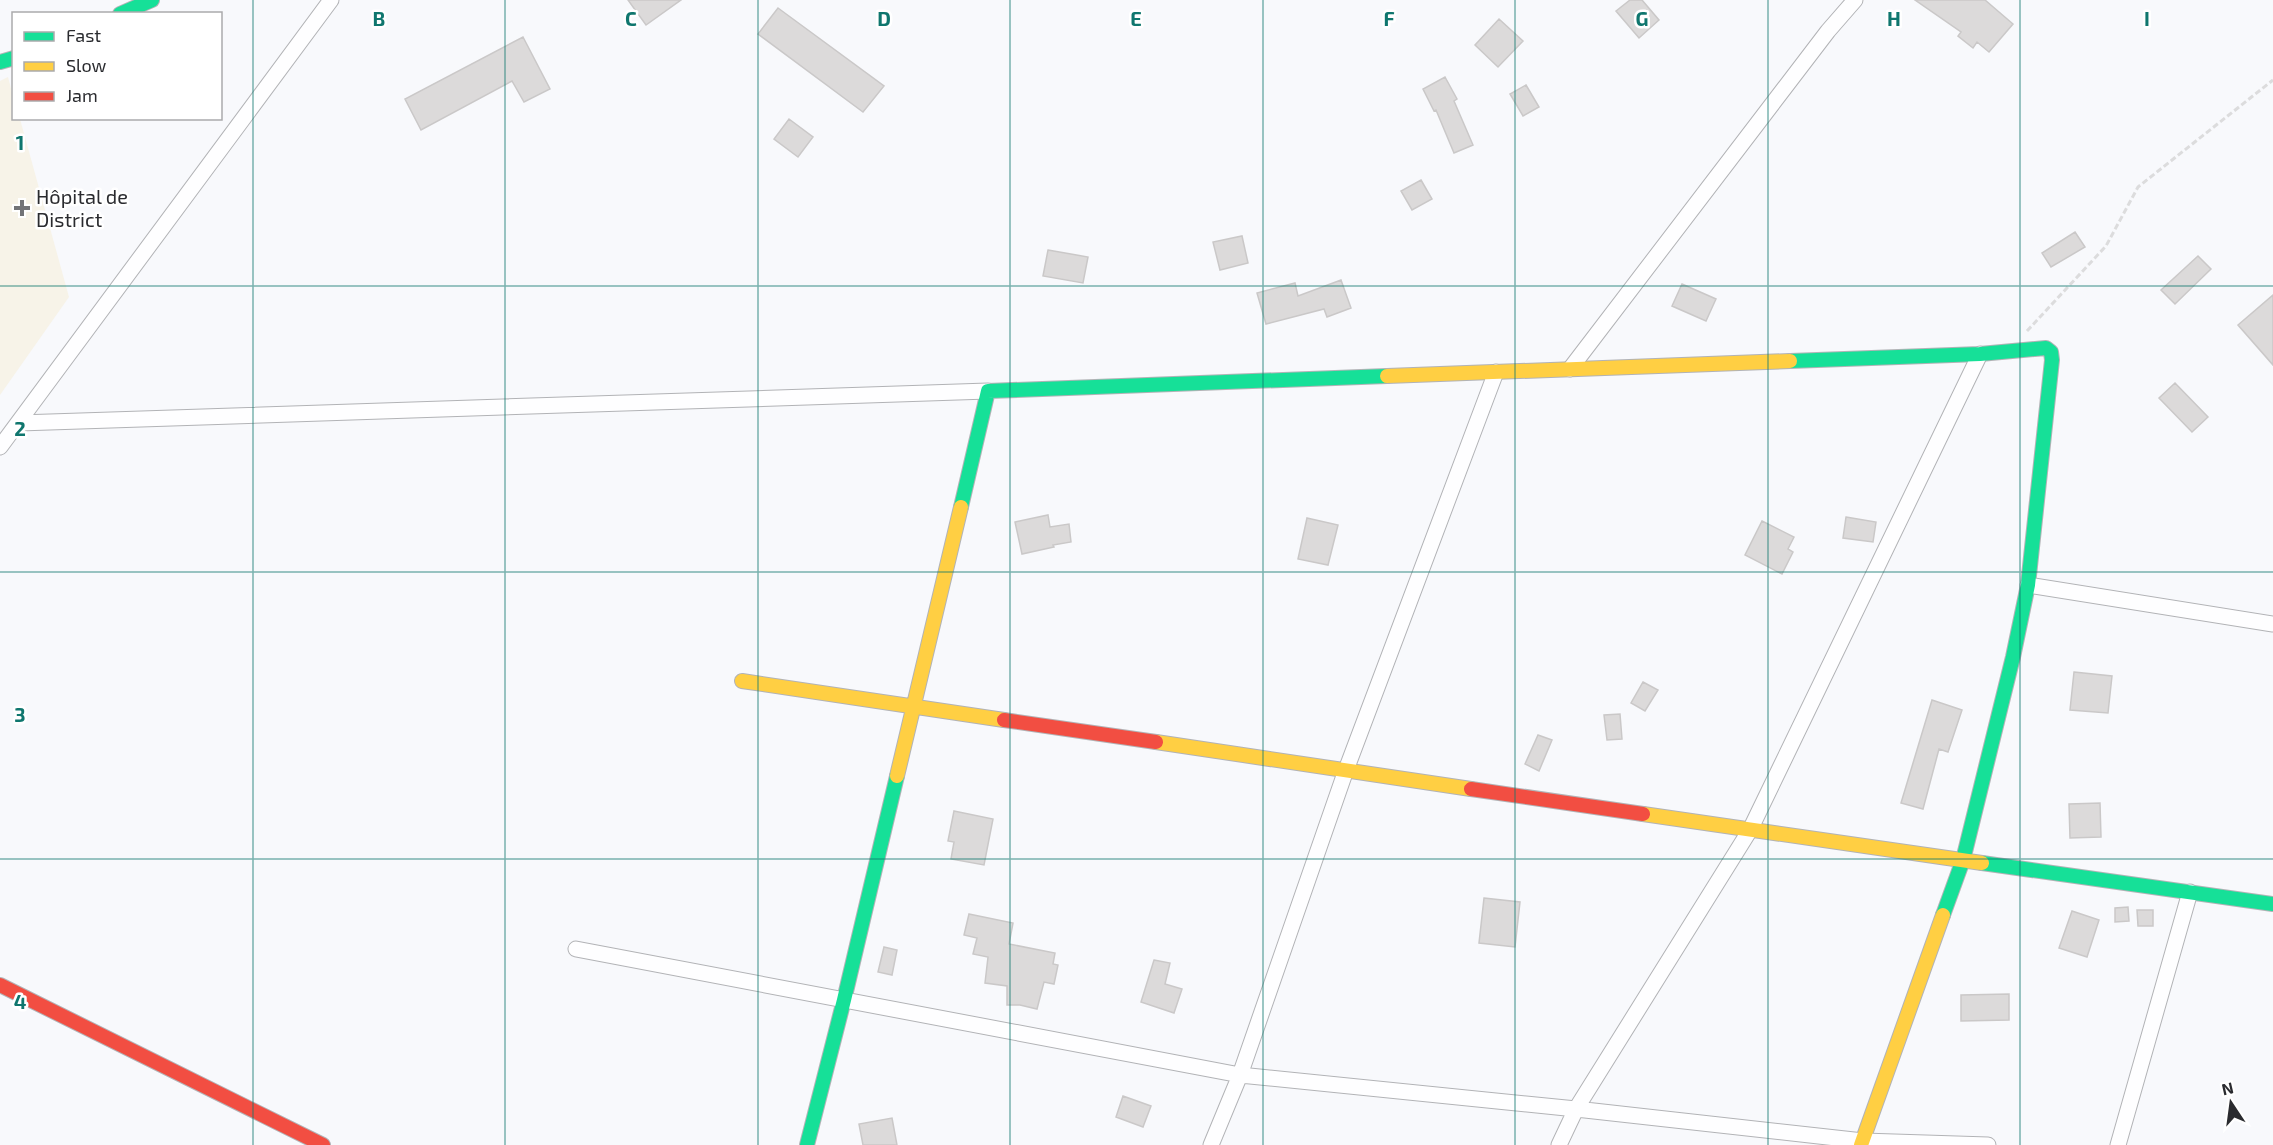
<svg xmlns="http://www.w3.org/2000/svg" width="2273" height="1145" viewBox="0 0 2273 1145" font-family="'Exo 2',sans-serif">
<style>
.medical{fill:#f7f3e8}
.building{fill:#dcdada;stroke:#cac8c8;stroke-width:1.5}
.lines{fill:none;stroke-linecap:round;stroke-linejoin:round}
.street-casing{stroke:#b2b3b6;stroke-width:17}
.fast-casing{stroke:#b2b3b6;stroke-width:16}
.slow-casing{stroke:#b2b3b6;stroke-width:16}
.jam-casing{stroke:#b2b3b6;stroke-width:16}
.path{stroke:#dcdcdd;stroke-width:3;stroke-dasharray:6 3;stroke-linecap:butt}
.street{stroke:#fefeff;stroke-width:15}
.fast{stroke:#16e098;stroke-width:14}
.slow{stroke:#ffcf43;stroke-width:14}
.jam{stroke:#f24e42;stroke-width:14}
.grid{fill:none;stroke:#0f766e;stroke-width:1.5;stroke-opacity:0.55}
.poi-dot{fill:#727377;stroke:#fff;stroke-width:2}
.labels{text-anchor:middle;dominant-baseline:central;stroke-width:5;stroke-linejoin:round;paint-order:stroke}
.poi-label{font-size:20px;fill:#2a2b2f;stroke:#fff;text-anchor:start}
.grid-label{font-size:20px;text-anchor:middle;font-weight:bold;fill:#0f766e;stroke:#fff;stroke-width:5;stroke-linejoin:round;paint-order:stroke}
</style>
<rect width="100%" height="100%" fill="#f8f9fc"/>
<!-- medical -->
<path class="medical" d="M8,77L13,96L14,118L20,119L69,297L0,395V81Z"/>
<!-- building -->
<path class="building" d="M628,0H681L646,25Z
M1630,0H1642L1659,20L1639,38L1616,11Z
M1915,0H1985L2013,24L1989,52L1977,42L1973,48L1958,36L1961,32Z
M778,8L884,86L863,112L758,34Z
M1499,19L1523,41L1498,67L1475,45Z
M523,37L550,89L524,102L512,81L421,130L405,99Z
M1445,77L1457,99L1454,101L1473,145L1454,153L1436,110L1434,111L1423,89Z
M1526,85L1539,107L1523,116L1510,94Z
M789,119L813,137L798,157L774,139Z
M1421,180L1432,199L1412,210L1401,191Z
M2075,232L2085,247L2051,267L2042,253Z
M1242,236L1248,263L1220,270L1213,242Z
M1048,250L1088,257L1083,283L1043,276Z
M2198,256L2211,269L2175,304L2161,290Z
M1341,280L1351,308L1327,317L1324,309L1266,324L1257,293L1295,283L1298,296Z
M1682,284L1716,299L1706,321L1672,306Z
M2273,295V365L2238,325Z
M2175,383L2208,417L2192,432L2159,398Z
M1048,515L1050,527L1069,524L1071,542L1053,545L1054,547L1022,554L1015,522Z
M1846,517L1876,522L1873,542L1843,538Z
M1307,518L1338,525L1328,565L1298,559Z
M1762,521L1794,537L1788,549L1793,552L1782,574L1745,555Z
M2074,672L2112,676L2108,713L2070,710Z
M1643,682L1658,690L1645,711L1631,703Z
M1932,700L1962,710L1948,752L1939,749L1923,809L1901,803Z
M1620,714L1622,739L1607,740L1604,715Z
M1538,735L1552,740L1539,771L1525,764Z
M2100,803L2101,837L2070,838L2069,804Z
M954,811L993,819L984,865L951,859L954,842L948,841Z
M1484,898L1520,902L1515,947L1479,943Z
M2128,907L2129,921L2115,922V908Z
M2137,910H2153V926H2138Z
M2072,911L2099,920L2087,957L2059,948Z
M969,914L1013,923L1009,944L1055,953L1053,964L1058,965L1054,984L1044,982L1037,1009L1020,1005H1007V986L985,983L988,957L973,954L977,938L964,935Z
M884,947L897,950L892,975L878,972Z
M1154,960L1170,963L1165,984L1182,989L1174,1013L1141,1002Z
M2009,994V1020L1961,1021V995Z
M1123,1096L1151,1106L1143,1127L1116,1117Z
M892,1118L897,1145H863L859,1124Z"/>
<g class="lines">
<!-- street casing -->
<g class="street-casing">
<path id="street" d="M1570,369L1828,31L1855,0
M19,423L988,391
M0,447L331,0
M2028,585L2273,624
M576,949L1240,1075L1576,1109L1863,1141L1988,1145
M1211,1145L1240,1075L1346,770L1496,372
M1559,1145L1576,1109L1750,830L1980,354
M2118,1145L2190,892"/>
</g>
<!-- fast casing -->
<g class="fast-casing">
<path id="fast" d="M120,14L152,0
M0,62L14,58
M1790,361L1980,354L2046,348L2051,352L2052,360L2028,585L2013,657L1963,860L1943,915
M961,507L988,391L1387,376
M1982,863L2273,904
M807,1145L844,1000L897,776"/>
</g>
<!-- slow casing -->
<g class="slow-casing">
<path id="slow" d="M1387,376L1790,361
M742,681L1004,720
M1156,742L1471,789
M897,776L961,507
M1643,814L1982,863
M1861,1145L1943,915"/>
</g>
<!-- jam casing -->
<g class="jam-casing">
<path id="jam" d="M1004,720L1156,742
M1471,789L1643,814
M0,985L323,1145"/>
</g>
<!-- path -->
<path class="path" d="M2027,331L2106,246L2138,187L2273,80"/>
<!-- street -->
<use href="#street" class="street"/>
<!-- fast -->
<use href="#fast" class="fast"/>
<!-- slow -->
<use href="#slow" class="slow"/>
<!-- jam -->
<use href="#jam" class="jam"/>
</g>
<!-- grid -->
<path class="grid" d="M253,0V1145M505,0V1145M758,0V1145M1010,0V1145M1263,0V1145M1515,0V1145M1768,0V1145M2020,0V1145M0,286H2273M0,572H2273M0,859H2273"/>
<!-- markers -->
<path class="poi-dot" d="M19 199h6v6h6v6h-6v6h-6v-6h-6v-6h6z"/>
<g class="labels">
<!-- poi labels -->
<g class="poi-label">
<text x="36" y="196">Hôpital de<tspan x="36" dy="23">District</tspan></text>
</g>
</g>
<g class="grid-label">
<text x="379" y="26">B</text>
<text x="631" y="26">C</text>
<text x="884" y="26">D</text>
<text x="1136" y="26">E</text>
<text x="1389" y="26">F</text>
<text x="1642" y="26">G</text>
<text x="1894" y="26">H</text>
<text x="2147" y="26">I</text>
<text x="20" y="150">1</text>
<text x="20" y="436">2</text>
<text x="20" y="722">3</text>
<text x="20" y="1009">4</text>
</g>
<!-- legend -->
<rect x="12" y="12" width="210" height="108" fill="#ffffff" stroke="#aaaaac" stroke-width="1.5"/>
<rect x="24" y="32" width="30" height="9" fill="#16e098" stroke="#aaaaac" stroke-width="1.5"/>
<text x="66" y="42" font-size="18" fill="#2a2b2f">Fast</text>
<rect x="24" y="62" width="30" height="9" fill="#ffcf43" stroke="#aaaaac" stroke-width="1.5"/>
<text x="66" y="72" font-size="18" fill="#2a2b2f">Slow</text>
<rect x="24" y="92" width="30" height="9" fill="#f24e42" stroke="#aaaaac" stroke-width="1.5"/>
<text x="66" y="102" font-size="18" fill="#2a2b2f">Jam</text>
<!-- north arrow -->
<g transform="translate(2231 1103) rotate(347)" stroke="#ffffff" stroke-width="4.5" paint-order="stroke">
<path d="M0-4.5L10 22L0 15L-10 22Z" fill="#2a2b2f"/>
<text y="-9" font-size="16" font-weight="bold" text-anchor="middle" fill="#2a2b2f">N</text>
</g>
</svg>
